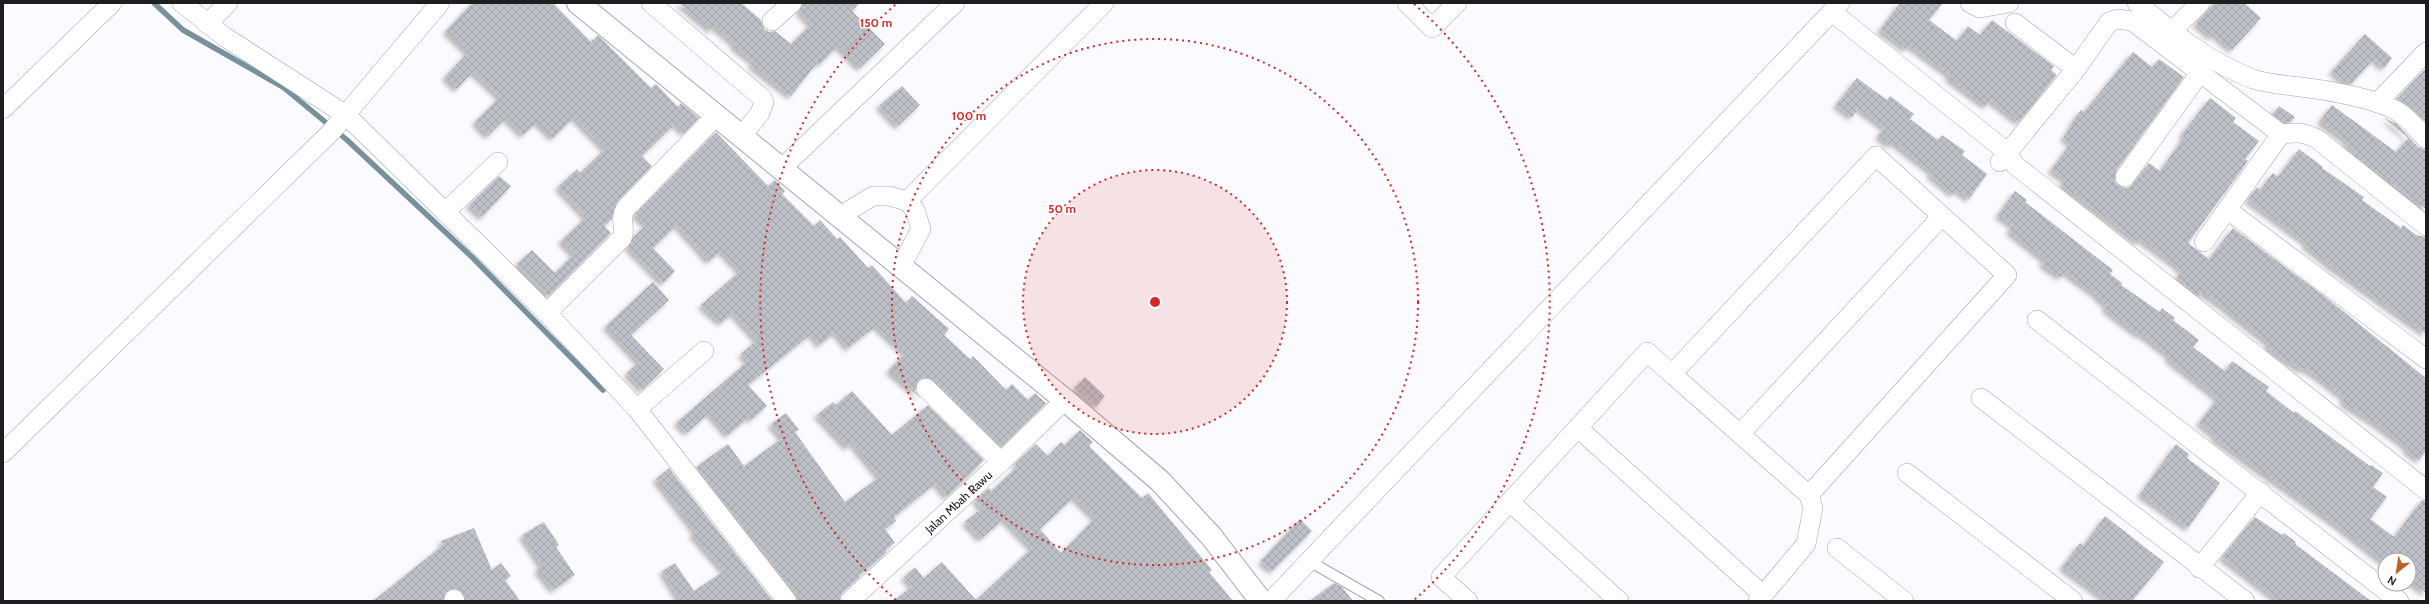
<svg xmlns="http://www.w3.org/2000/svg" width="2429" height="604" viewBox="0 0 2429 604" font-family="Cabin,sans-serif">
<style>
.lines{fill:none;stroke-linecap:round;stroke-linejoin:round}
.stream{stroke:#78919a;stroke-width:5.5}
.building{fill:url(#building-cross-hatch);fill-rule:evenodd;filter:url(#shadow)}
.service-casing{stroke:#a4a6ae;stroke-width:12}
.minor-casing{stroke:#a4a6ae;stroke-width:20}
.tertiary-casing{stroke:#a4a6ae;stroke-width:24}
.service{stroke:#fff;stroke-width:10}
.minor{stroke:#fff;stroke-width:19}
.tertiary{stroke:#fff;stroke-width:22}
.ring{fill:none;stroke:#d62828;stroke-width:2;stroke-dasharray:2 4}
.labels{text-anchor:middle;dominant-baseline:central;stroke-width:3;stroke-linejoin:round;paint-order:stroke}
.street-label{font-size:12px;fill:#1e1e21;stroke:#fff}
.centre{fill:#d62828;stroke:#fff;stroke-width:2}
.ring-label{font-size:12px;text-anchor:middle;font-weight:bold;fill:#d62828;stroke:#fff;stroke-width:3;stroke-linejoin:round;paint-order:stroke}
</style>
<defs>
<pattern id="building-cross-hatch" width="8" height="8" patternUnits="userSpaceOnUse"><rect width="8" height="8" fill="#bec0c8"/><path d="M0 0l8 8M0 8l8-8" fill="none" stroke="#a3a5ac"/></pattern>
<filter id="shadow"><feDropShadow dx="-3.5" dy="3.5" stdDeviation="2" flood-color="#0004"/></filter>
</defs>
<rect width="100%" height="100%" fill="#fbfbff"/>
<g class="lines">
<!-- stream -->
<path class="stream" d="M154,3L183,30L283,87L347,140L472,257L603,390"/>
</g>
<!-- building -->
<path class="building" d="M472,3H553L591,42L598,35L651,88L656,84L678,107L681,103L699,118L684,133L675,124L642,156L652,166L617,202L612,219L604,226L611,233L549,296L517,264L532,250L555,273L574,254L561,241L586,217L558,187L577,169L580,173L605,149L574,117L553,138L537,122L523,135L506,118L488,136L475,122L500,97L473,72L457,89L445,77L468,52L446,31Z
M679,3H741L761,20L764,29L769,32L775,31L791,44L811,24L799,11L803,3H860L852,11L885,44L860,68L838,46L819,65L817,63L791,96L751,65L754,62L733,46L735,44L714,26L711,30Z
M1900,3H1943L1929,20L1957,41L1968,26L1980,35L1992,20L2054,66L2051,70L2057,75L2019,122L1990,100L1986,106L1948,78L1950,75L1909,45L1906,49L1880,30Z
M2214,3H2244L2261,18L2232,50L2214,34L2211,37L2196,23Z
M2365,34L2392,58L2384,68L2374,59L2351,84L2346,83L2332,71Z
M2133,52L2152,67L2159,59L2184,77L2116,171L2115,182L2124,188L2130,187L2149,163L2160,171L2178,146L2184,136L2182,134L2210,98L2236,118L2233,122L2259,141L2245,159L2248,161L2188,243L2209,259L2233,228L2323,295L2426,378V451L2419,460L2406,450L2408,448L2379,426L2342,402L2345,398L2315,375L2303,368L2301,370L2290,362L2289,363L2267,347L2269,343L2217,302L2202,292L2199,296L2177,278L2182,271L2172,262L2140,239L2138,242L2062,185L2065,180L2051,170L2071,143L2063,138L2072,125L2071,124L2081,110L2084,112Z
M2426,68V122L2411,107L2397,99Z
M1857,78L1887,100L1890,96L1914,114L1910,119L1938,140L1942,135L1965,151L1962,155L1987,174L1969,199L1957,190L1953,194L1930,175L1932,172L1893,142L1890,145L1878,136L1885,128L1858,108L1852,117L1836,105Z
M902,86L920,105L898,126L879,106Z
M2332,105L2396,152L2408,138L2383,117L2397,124L2418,147L2426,150V209L2354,155L2356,152L2346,145L2348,142L2320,121Z
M2279,106L2295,117L2291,122L2284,123L2273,114Z
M716,132L768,186L775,180L785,191L782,194L814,226L820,220L837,239L840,237L868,268L872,265L906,303L912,296L949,329L944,335L970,359L973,356L1006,390L1012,384L1028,400L1035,393L1046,403L1001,447L933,380L923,377L918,381L915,391L921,399L889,370L905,353L876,326L848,348L835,332L820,345L811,334L748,385L767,406L751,420L749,417L728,435L709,413L687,433L677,422L748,361L741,354L757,340L733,313L721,323L701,305L740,271L721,251L709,261L677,225L653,248L675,271L663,283L628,247L634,236L646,225L635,214Z
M2299,149L2323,167L2322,168L2364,197L2362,200L2401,228L2403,225L2416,235L2426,237V334L2331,266L2305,245L2307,243L2248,200L2257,187L2260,190L2273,173L2278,177Z
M499,176L511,186L482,217L469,205Z
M2015,191L2027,200L2025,202L2113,270L2110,274L2122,283L2121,285L2160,312L2162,308L2175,318L2173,320L2199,340L2193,347L2225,371L2232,361L2269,387L2266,391L2294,413L2295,411L2370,466L2371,465L2383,473L2373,487L2387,497L2370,519L2394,537L2422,500L2426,501V593L2409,581V560H2385V563L2337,525L2214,438L2216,436L2199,423L2218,398L2168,359L2170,356L2140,333L2139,335L2105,309L2107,305L2098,298L2099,297L2065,272L2061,277L2042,264L2045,260L2009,231L2013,226L1998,215Z
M653,282L669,300L631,335L664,369L642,390L627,373L639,362L606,326Z
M1085,377L1105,396L1096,407L1075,388Z
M852,391L892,435L928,405L984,460L947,497L936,483L894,517L896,521L885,529L895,543L885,550L887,552L871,566L859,575L860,577L842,593L839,601H798L796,594L696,467L728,444L744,466L782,438L771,424L786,413L799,430L795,432L845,502L878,478V475L852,443L847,447L817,415L833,402L836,405Z
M1080,430L1093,442L1089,446L1142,498L1148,493L1212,570L1209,572L1233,601H894L912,586L904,577L915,567L924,578L942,562L976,600L1032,548L1004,519L981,539L965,522L982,508L975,500L989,488L991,491L1017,467L1015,464L1036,444L1048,456L1061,442L1065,445ZM1074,497L1095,518L1061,553L1040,529Z
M2176,444L2189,454L2187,458L2220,483L2188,528L2140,494Z
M669,468L773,601H678L680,600L662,571L675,563L694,591L724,571L692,534L696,532L656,479Z
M2105,516L2164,562L2132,601H2108L2062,567L2080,543L2083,546Z
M2255,517L2282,535L2284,533L2296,542L2295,544L2371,601H2279L2222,557Z
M1300,519L1312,531L1272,571L1261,561Z
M544,522L559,545L556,547L575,575L553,590L537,569L542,566L522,535Z
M474,528L492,570L501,563L511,576L505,580L520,601H466L460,590L454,588L445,593L444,601H373L443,545L441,541Z
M1334,583L1342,587L1353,601H1310Z"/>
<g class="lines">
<!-- service casing -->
<g class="service-casing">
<path id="service" d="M1309,561L1379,601"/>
</g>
<!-- minor casing -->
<g class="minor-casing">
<g id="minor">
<path d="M182,3L225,37L346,115L483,249L547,313L637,409L787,601"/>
<path d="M651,3L762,98L764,102L760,113L741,137"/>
<path d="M1407,3L1432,28L1457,3"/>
<path d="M1970,3L1980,8L2009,3"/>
<path d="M2137,3C2172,32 2210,63 2253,79C2269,84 2285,85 2301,87C2327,90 2373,98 2395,110C2407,116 2417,129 2426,139"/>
<path d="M1832,12L2007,152L2015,165L2426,490"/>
<path d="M772,21L792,3"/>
<path d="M2015,23L2076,69"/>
<path d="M207,24L228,3"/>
<path d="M2171,32L2200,3"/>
<path d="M2377,103L2426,52"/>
<path d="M3,109L112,3"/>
<path d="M2000,162L2076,69L2109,22L2118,19L2132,21L2281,134"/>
<path d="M781,169L955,3"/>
<path d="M2125,177L2200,73"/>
<path d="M907,201L1104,3"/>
<path d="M2229,211L2426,359"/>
<path d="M445,212L498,162"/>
<path d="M840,216L873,196H889L907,201L915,210L921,229L901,266"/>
<path d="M2204,242L2281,134C2295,132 2304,132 2317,139L2426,226"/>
<path d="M547,313L622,238C627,228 618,219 626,208L716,116"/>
<path d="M2037,320L2399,601"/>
<path d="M1672,374L1809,495"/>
<path d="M926,388L1001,462"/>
<path d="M1981,398L2245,601"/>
<path d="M637,409L704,351"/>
<path d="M1578,428L1763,595"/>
<path d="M1740,434L1942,216"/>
<path d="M3,453L331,132L440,3"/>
<path d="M1907,473L2073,601"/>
<path d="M1510,502L1619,601"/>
<path d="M1837,548L1904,601"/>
<path d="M2199,568L2261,492"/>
<path d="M454,599L455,601"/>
<path id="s1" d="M850,601L1001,462L1065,400"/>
<path d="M1271,601L1840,3"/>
<path d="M1468,601L1441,577L1647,352L1672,374L1876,156L2007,275L1809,495L1813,508L1806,544L1758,601"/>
</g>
</g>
<!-- tertiary casing -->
<g class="tertiary-casing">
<path id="tertiary" d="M578,3L1065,400L1160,481L1211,536L1261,601"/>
</g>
<!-- service -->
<use href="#service" class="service"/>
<!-- minor -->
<use href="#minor" class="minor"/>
<!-- tertiary -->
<use href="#tertiary" class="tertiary"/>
</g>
<!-- distance rings -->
<circle cx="1155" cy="302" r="132" fill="#d62828" fill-opacity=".12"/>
<g class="ring">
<circle cx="1155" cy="302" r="132"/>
<circle cx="1155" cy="302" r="263"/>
<path d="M896 600A395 395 0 0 1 896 4M1414 4A395 395 0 0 1 1414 600"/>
</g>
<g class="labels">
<!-- street labels -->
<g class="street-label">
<text stroke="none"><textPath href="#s1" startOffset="147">Jalan Mbah Rawu</textPath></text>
</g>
</g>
<circle cx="1155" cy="302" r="6" class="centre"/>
<g class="ring-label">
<text x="876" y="27">150 m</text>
<text x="969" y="120">100 m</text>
<text x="1062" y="213">50 m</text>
</g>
<!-- border -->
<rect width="2429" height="604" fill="none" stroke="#1e1e21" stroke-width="8"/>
<!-- north arrow -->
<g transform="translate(2397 572) rotate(210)"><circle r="19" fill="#ffffff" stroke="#a5a5a6"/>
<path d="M0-3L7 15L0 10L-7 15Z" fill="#c25f24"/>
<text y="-6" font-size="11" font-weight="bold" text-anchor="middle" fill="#1e1e21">N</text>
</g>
</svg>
